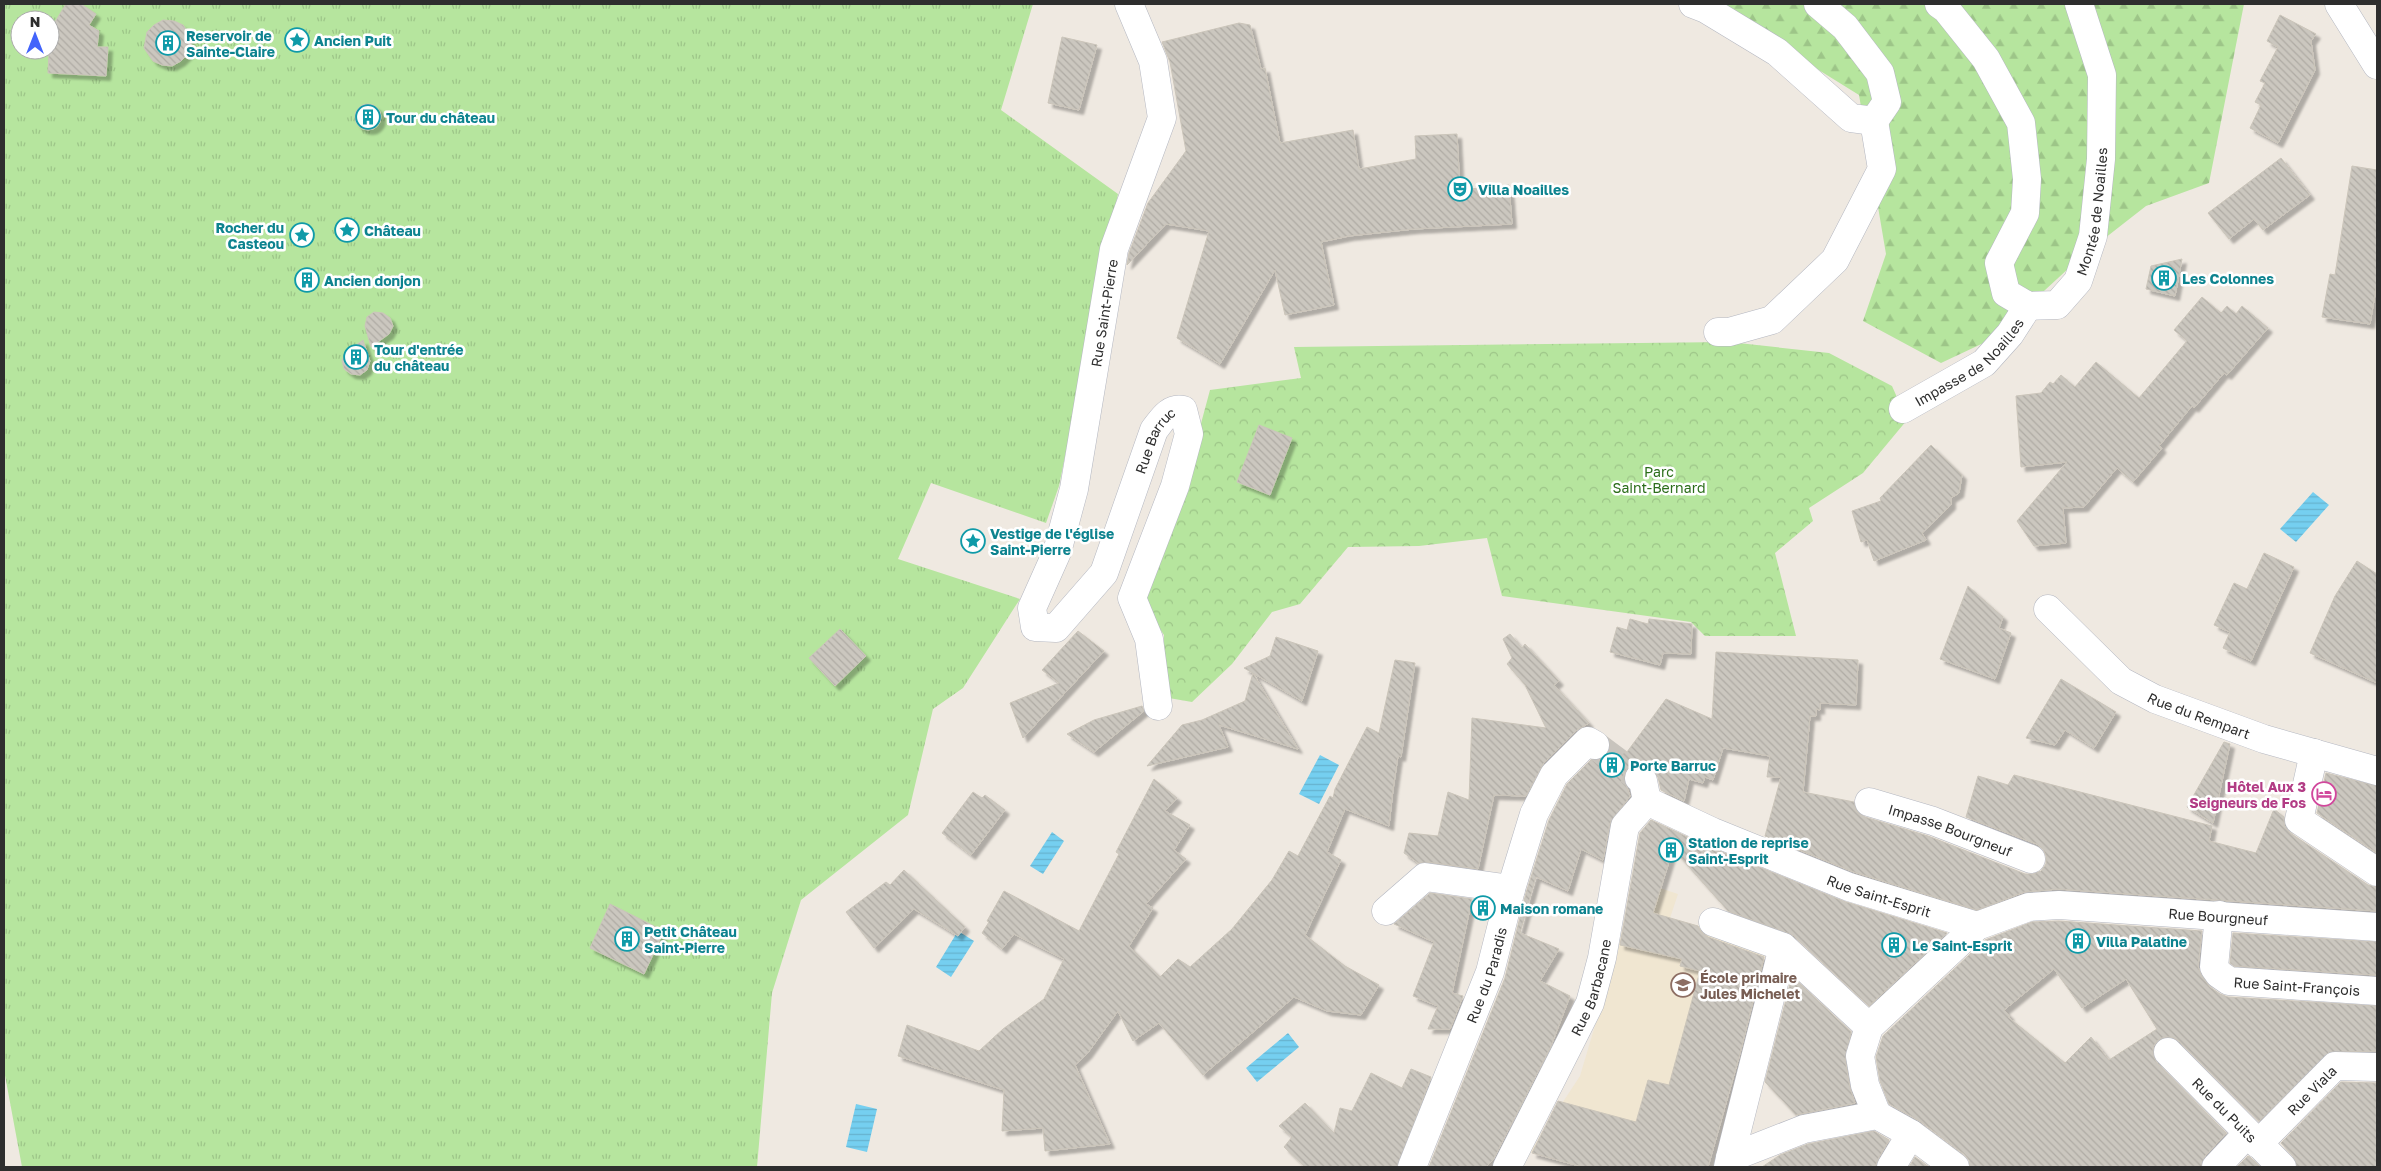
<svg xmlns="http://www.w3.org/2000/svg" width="2381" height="1171" viewBox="0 0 2381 1171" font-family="'Golos Text',sans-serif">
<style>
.education{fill:#f0e6d1}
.grass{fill:url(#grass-tufts);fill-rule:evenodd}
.forest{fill:url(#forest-firs)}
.park{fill:url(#park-crowns)}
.water{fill:url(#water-rules)}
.building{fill:url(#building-back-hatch);stroke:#cbc5ba;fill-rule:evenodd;filter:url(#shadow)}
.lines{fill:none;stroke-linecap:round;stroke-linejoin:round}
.minor-tunnel{stroke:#c8c4bd;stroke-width:28;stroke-dasharray:28 14;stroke-linecap:butt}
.minor-casing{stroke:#b4b7c1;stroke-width:29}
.minor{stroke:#fff;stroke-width:28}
.labels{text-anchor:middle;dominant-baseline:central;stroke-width:5;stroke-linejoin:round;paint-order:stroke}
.culture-label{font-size:14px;font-weight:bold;fill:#0d838f;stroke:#fff;text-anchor:start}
.street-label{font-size:14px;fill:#2e2e2e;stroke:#fff}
.park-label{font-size:14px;fill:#2c6e1b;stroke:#fff}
.hotel-label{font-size:14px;font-weight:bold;fill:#b23c85;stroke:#fff;text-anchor:end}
.education-label{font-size:14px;font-weight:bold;fill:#785e54;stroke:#fff;text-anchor:start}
</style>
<defs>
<pattern id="grass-tufts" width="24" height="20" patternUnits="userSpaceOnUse" patternTransform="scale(1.25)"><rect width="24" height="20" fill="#b6e59e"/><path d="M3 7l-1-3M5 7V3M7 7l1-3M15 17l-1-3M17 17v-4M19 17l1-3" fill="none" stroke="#9dc588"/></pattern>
<pattern id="forest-firs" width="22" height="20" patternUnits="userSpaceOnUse" patternTransform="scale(1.25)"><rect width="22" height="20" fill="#b6e59e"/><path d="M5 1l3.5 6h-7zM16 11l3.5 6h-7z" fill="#9dc588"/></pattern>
<pattern id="park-crowns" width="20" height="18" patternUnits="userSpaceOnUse" patternTransform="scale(1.25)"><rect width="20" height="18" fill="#b6e59e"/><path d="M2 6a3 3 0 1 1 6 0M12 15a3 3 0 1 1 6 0" fill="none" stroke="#9dc588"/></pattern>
<pattern id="water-rules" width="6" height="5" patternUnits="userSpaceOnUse" patternTransform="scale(1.25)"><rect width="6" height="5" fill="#75cff0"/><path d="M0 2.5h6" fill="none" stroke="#66b2ce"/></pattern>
<pattern id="building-back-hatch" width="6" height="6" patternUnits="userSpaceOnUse" patternTransform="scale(1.25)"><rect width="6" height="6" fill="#cbc7bf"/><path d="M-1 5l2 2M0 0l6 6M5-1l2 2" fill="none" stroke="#afaba4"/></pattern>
<filter id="shadow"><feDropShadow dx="4.5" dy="4.5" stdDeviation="1" flood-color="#0004"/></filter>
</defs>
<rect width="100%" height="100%" fill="#efe9e1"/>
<!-- education -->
<path class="education" d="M1633,879L1678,894L1670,918L1768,945L1708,1167H1583L1530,1152L1580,1076L1619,945Z"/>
<!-- grass -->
<path class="grass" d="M4,4H1033L1001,110L1118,194L1059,486L1046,523L931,483L898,559L1020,599L963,688L933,709L908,815L801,900L772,993L757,1167H22L4,1070ZM20,20H50V50H20Z"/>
<!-- forest -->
<path class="forest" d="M1712,4H2244L2209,183L2146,206L2082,256L1992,339L1941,363L1863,321L1886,254L1859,95Z"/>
<!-- park -->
<path class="park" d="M1729,342L1829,353L1892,386L1907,420L1863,473L1809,508L1813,521L1775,553L1796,636H1705L1691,622L1502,596L1487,538L1419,546L1348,547L1300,604L1272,612L1232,664L1192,702L1163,697L1164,635L1139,598L1178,509L1210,390L1301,378L1294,347Z"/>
<!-- water -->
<path class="water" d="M2313,492L2329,505L2296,542L2280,529Z
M1320,755L1339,765L1319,804L1299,794Z
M1052,832L1064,841L1043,874L1030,866Z
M958,931L974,941L951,977L936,967Z
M1288,1033L1299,1047L1257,1082L1246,1068Z
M856,1104L877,1109L867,1152L846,1147Z"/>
<!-- building -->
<path class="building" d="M66,4H81L96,14L89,25L99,31L97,47H108L106,76L48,73L50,30Z
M2280,15L2316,34L2311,41L2315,70L2278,143L2250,128L2261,105L2255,102L2265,83L2260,81L2278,47L2267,41Z
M163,20L174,21L183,25L189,34L191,44L188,54L181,61L172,66L162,65L153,61L144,48L147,32L154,25Z
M1239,23L1250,25L1261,69L1265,68L1280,143L1353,130L1359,169L1416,159L1415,136L1457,134L1460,190L1509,185L1512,224L1414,229L1349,236L1321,242L1334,305L1285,315L1275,270L1220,364L1177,338L1209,231L1166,224L1127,265L1129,253L1148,203L1186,151L1170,62L1162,42Z
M1062,37L1097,45L1079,110L1048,103Z
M355 117a13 13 0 1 1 26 0a13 13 0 1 1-26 0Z
M2281,158L2310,195L2263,230L2254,219L2229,239L2208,213Z
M2352,166L2377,170V283L2370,324L2322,317L2330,274L2335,275Z
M2182,259L2175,296L2146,289L2151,266Z
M2202,297L2221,313L2227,306L2236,314L2242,306L2268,328L2227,375L2224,373L2194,408L2192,406L2159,446L2162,448L2133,482L2117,468L2084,507L2063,508L2066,543L2034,546L2017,521L2067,462L2021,467L2016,396L2041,393L2050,382L2053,384L2061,375L2075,387L2096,362L2139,398L2187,341L2174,330Z
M374,312L383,313L390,318L393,326L389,334L371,347L365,326L367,317Z
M363,340L370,361L367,370L360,375L351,374L344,369L342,361L345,353Z
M1259,425L1292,438L1270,495L1237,482Z
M1931,445L1962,475L1959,493L1951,498V505L1922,533L1926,540L1874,561L1867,540L1861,542L1852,511L1881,501L1880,498Z
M2264,553L2294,567L2251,661L2223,648L2230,632L2214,625L2234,583L2247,589Z
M2357,561L2377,574V683L2310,653L2335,596Z
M1968,586L2003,617L1999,628L2011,633L1995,679L1940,659Z
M1630,619L1648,624L1649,619L1692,624L1691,654L1663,653L1660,665L1610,652L1617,627L1627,630Z
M840,629L866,656L835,686L809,658Z
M1078,631L1104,651L1023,738L1010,703L1059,683L1042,670Z
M1510,634L1522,648L1525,644L1559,681L1554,685L1589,723L1577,730L1543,764L1526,796L1494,795L1478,869L1427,862L1418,863L1404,853L1409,833L1438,836L1448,792L1469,800L1472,718L1546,728L1525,685L1507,664L1512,658L1503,639Z
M1276,637L1318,651L1302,701L1244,668L1270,656Z
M1716,652L1858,660L1856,705L1820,703V710L1816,709V716H1810L1803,792L1854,802L1857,812L1865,817L1928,836L2025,874H2033L2041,871L2046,864V856L2043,849L2037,844L1966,817L1978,776L2008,785L2014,775L2212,826L2209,841L2256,853L2274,809L2284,817V825L2290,833L2368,885L2377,887V911L2058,889L2024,892L1977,910L1854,872L1765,836L1781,777H1767L1770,756L1723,748L1713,780L1705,777L1703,783L1689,779L1684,801L1661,790L1658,777L1648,766L1641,763L1633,764L1627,768L1623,777L1630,796L1610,823L1603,860L1581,849L1568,891L1536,877L1520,933L1559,949L1540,981L1570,996L1551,1046L1493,1160L1486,1167H1429L1505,978L1526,893L1549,820L1567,784L1591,760L1602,759L1608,753L1609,741L1627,752L1666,699L1712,719Z
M1395,660L1415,663L1401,757L1398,756L1393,790L1389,826L1345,809L1327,852L1341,860L1305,935L1345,966L1379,985L1361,1015L1327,1011L1294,997L1203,1075L1159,1023L1133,1041L1118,1011L1087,1054L1075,1065L1110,1144L1045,1151L1043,1128L1002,1131L1004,1090L898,1056L907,1025L979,1051L1003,1029L1044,999L1064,959L1014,934L1002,949L982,933L989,922L987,921L1004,891L1079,931L1119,854L1116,852L1154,779L1177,798L1165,811L1190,825L1174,850L1186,859L1146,904L1153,908L1129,946L1160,977L1178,959L1190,967L1232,929L1272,880L1289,851L1298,856L1330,796L1333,798L1335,789L1367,727L1379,733Z
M1253,673L1298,749L1219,725L1228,747L1147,766L1182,725L1202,720L1245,701Z
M2061,679L2116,712L2094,748L2065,730L2055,745L2026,738Z
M1142,706L1144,711L1094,752L1067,734L1094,720Z
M2224,742L2230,744L2213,823L2187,807Z
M2326,773L2377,786V853L2317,813Z
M973,792L982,798L985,795L1005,810L971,855L942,833Z
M1651,820L1707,846L1843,901L1947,933L1869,1006L1793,935L1728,911L1673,849L1653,913L1698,926L1701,932L1708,937L1764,957L1739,1057L1708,1167H1583L1532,1153L1558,1101L1636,1122L1648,1080L1669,1085L1700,971L1680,966L1682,959L1620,945L1640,833Z
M904,870L965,927L958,936L914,909L874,948L846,912L886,882L890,885Z
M1430,893L1472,899L1452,993L1463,996L1450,1029H1428L1438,1006L1413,996L1434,942L1394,924Z
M610,904L664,931L644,974L590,948Z
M2059,921L2202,931L2198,966L2201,975L2210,987L2220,994L2228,997L2377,1006V1051L2329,1052L2259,1121L2179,1041L2172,1037H2164L2157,1041L2153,1047V1055L2157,1063L2226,1133L2205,1156L2201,1167H1970L1969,1160L1964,1154L1920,1121L1889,1104L1880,1081L1876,1057L1883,1036L1985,940L2032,922ZM2054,969L2082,1008L2126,979L2157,1029L2109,1060L2091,1037L2065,1063L2008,1017L2010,1016L2004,1010Z
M2233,933L2377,942V975L2234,966L2230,963Z
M1792,976L1851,1032L1845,1059L1850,1088L1855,1103L1796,1115L1765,1082Z
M1411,1069L1431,1077L1397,1167H1305L1284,1147L1292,1137L1279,1126L1305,1103L1334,1133L1340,1108L1352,1111L1371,1073L1402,1088Z
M2341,1082L2377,1083V1167H2297L2293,1156L2281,1143Z
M1874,1131L1889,1140L1878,1159L1875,1167H1762L1780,1155L1808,1144Z
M2248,1156L2250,1157L2260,1167H2237Z
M1915,1157L1929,1167H1909Z"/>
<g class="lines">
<!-- minor-tunnel -->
<path class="minor-tunnel" d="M1595,745L1639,778"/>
<!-- minor casing -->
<g class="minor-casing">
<g id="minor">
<path id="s1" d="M1129,4L1153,61L1162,118L1114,249L1074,489L1057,552L1032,608L1035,627L1056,628L1104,573L1154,430C1162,420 1169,407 1183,410L1189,434L1175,486L1132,598L1149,639L1158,706"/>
<path d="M1693,4L1706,9L1777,52L1851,118L1874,121"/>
<path d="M1818,4L1845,27L1880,73L1887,102L1874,121"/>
<path id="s2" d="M1939,4L1946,9L1986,59L2021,123L2027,179L2025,213L1999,263L2006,293L2028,306L2057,305L2078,281L2093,236L2101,159L2102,75L2079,4"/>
<path d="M2339,4L2377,65"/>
<path d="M1718,332H1729L1772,320L1835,260L1882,169L1874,121"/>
<path id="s3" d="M1903,409L1984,363L2010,334L2028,306"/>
<path id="s4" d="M2048,609L2121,681L2155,699L2264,739L2377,771"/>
<path d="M2314,753L2299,820L2377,872"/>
<path d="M1639,778L1643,781L1647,801"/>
<path id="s5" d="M1647,801L1713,832L1849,887L1977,926"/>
<path id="s6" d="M1869,802L1933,821L2031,859"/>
<path d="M1386,911L1425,877L1511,889"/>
<path id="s7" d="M2219,915L2214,967L2219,974L2229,981L2377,991"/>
<path d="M1713,922L1783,947L1869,1027"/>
<path id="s8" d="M2168,1052L2282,1167"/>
<path id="s9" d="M1877,1115L1865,1085L1860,1056L1869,1027L1977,926L2029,907L2059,905L2377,927"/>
<path id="s10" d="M2258,1144L2335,1066L2377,1067"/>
<path d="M1730,1158L1783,947"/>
<path id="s11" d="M1412,1167L1490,972L1511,889L1534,814L1554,775L1588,741L1595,745"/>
<path id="s12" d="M1507,1167L1590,1003L1602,958L1625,826L1647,801"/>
<path d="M1728,1167L1730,1158L1804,1129L1877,1115L1911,1134L1955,1167"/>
<path d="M1891,1167L1911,1134"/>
<path d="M2216,1167L2247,1134"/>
</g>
</g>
<!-- minor -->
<use href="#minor" class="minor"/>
</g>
<!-- icons -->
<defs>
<g id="sight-ring" transform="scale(1.25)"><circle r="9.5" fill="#fff" stroke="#0f9aa8" stroke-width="1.5"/><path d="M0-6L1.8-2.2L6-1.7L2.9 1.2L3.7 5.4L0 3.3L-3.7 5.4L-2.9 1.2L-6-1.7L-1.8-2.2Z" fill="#0f9aa8"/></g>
<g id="building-ring" transform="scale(1.25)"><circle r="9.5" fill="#fff" stroke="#0f9aa8" stroke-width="1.5"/><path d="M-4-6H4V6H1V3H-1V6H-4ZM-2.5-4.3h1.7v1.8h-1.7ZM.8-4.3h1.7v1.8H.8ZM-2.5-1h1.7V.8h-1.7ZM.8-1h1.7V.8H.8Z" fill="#0f9aa8"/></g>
<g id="theatre-ring" transform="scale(1.25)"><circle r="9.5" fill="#fff" stroke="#0f9aa8" stroke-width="1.5"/><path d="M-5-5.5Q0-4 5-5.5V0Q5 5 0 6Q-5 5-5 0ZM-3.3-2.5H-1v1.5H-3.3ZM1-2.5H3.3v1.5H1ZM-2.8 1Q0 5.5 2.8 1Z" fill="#0f9aa8"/></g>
<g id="hotel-ring" transform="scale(1.25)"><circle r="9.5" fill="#fff" stroke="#d1479c" stroke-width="1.5"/><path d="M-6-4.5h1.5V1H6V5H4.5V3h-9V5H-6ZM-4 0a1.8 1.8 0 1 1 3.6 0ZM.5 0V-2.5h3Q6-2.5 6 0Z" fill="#d1479c"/></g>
<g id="school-ring" transform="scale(1.25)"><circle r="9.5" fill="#fff" stroke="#8d6e63" stroke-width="1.5"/><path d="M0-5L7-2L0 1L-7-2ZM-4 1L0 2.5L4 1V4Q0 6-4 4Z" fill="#8d6e63"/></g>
</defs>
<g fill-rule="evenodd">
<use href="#sight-ring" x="297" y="40"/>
<use href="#building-ring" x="168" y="43"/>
<use href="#building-ring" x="368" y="117"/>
<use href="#theatre-ring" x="1460" y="189"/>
<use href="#sight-ring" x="347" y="230"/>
<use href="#sight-ring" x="302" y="235"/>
<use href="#building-ring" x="2164" y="278"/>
<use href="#building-ring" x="307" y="280"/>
<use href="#building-ring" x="356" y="357"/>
<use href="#sight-ring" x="973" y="541"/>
<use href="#building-ring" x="1612" y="765"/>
<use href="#hotel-ring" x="2324" y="794"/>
<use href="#building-ring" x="1671" y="850"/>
<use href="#building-ring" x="1483" y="908"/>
<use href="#building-ring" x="627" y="939"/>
<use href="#building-ring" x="2078" y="941"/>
<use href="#building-ring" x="1894" y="945"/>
<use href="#school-ring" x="1683" y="985"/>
</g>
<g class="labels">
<!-- culture labels -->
<g class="culture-label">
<text x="186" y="35">Reservoir de<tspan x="186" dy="16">Sainte-Claire</tspan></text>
<text x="314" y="40">Ancien Puit</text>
<text x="386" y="117">Tour du château</text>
<text x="1478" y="189">Villa Noailles</text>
<text x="284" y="227" text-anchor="end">Rocher du<tspan x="284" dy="16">Casteou</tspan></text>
<text x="364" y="230">Château</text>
<text x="2182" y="278">Les Colonnes</text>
<text x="324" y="280">Ancien donjon</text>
<text x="374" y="349">Tour d'entrée<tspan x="374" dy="16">du château</tspan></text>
<text x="990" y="533">Vestige de l'église<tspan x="990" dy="16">Saint-Pierre</tspan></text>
<text x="1630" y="765">Porte Barruc</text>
<text x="1688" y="842">Station de reprise<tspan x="1688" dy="16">Saint-Esprit</tspan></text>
<text x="1500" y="908">Maison romane</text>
<text x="644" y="931">Petit Château<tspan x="644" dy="16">Saint-Pierre</tspan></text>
<text x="2096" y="941">Villa Palatine</text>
<text x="1912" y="945">Le Saint-Esprit</text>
</g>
<!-- street labels -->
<g class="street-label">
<text stroke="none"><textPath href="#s2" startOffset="481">Montée de Noailles</textPath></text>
<text transform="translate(1104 313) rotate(-81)">Rue Saint-Pierre</text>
<text stroke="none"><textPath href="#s3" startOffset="82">Impasse de Noailles</textPath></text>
<text stroke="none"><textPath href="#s1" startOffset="885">Rue Barruc</textPath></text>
<text stroke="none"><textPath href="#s4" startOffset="188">Rue du Rempart</textPath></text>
<text stroke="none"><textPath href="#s6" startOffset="86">Impasse Bourgneuf</textPath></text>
<text stroke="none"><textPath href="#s5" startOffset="251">Rue Saint-Esprit</textPath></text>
<text stroke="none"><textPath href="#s9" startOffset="485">Rue Bourgneuf</textPath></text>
<text stroke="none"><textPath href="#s11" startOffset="206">Rue du Paradis</textPath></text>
<text stroke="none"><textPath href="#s7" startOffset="141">Rue Saint-François</textPath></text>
<text stroke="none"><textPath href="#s12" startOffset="199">Rue Barbacane</textPath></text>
<text stroke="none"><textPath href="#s10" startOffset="76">Rue Viala</textPath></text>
<text stroke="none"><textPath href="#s8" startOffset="81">Rue du Puits</textPath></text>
</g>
<!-- park labels -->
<g class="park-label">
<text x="1659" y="471">Parc<tspan x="1659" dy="16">Saint-Bernard</tspan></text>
</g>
<!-- hotel labels -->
<g class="hotel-label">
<text x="2306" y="786">Hôtel Aux 3<tspan x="2306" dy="16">Seigneurs de Fos</tspan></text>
</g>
<!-- education labels -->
<g class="education-label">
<text x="1700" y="977">École primaire<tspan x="1700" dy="16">Jules Michelet</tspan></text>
</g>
</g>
<!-- border -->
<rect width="2381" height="1171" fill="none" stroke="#2e2e2e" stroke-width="10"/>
<!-- north arrow -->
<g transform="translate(35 35)"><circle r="24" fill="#ffffff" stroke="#ababab"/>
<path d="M0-4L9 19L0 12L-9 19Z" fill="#4264fb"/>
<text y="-8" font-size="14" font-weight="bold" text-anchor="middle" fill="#2e2e2e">N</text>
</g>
</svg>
